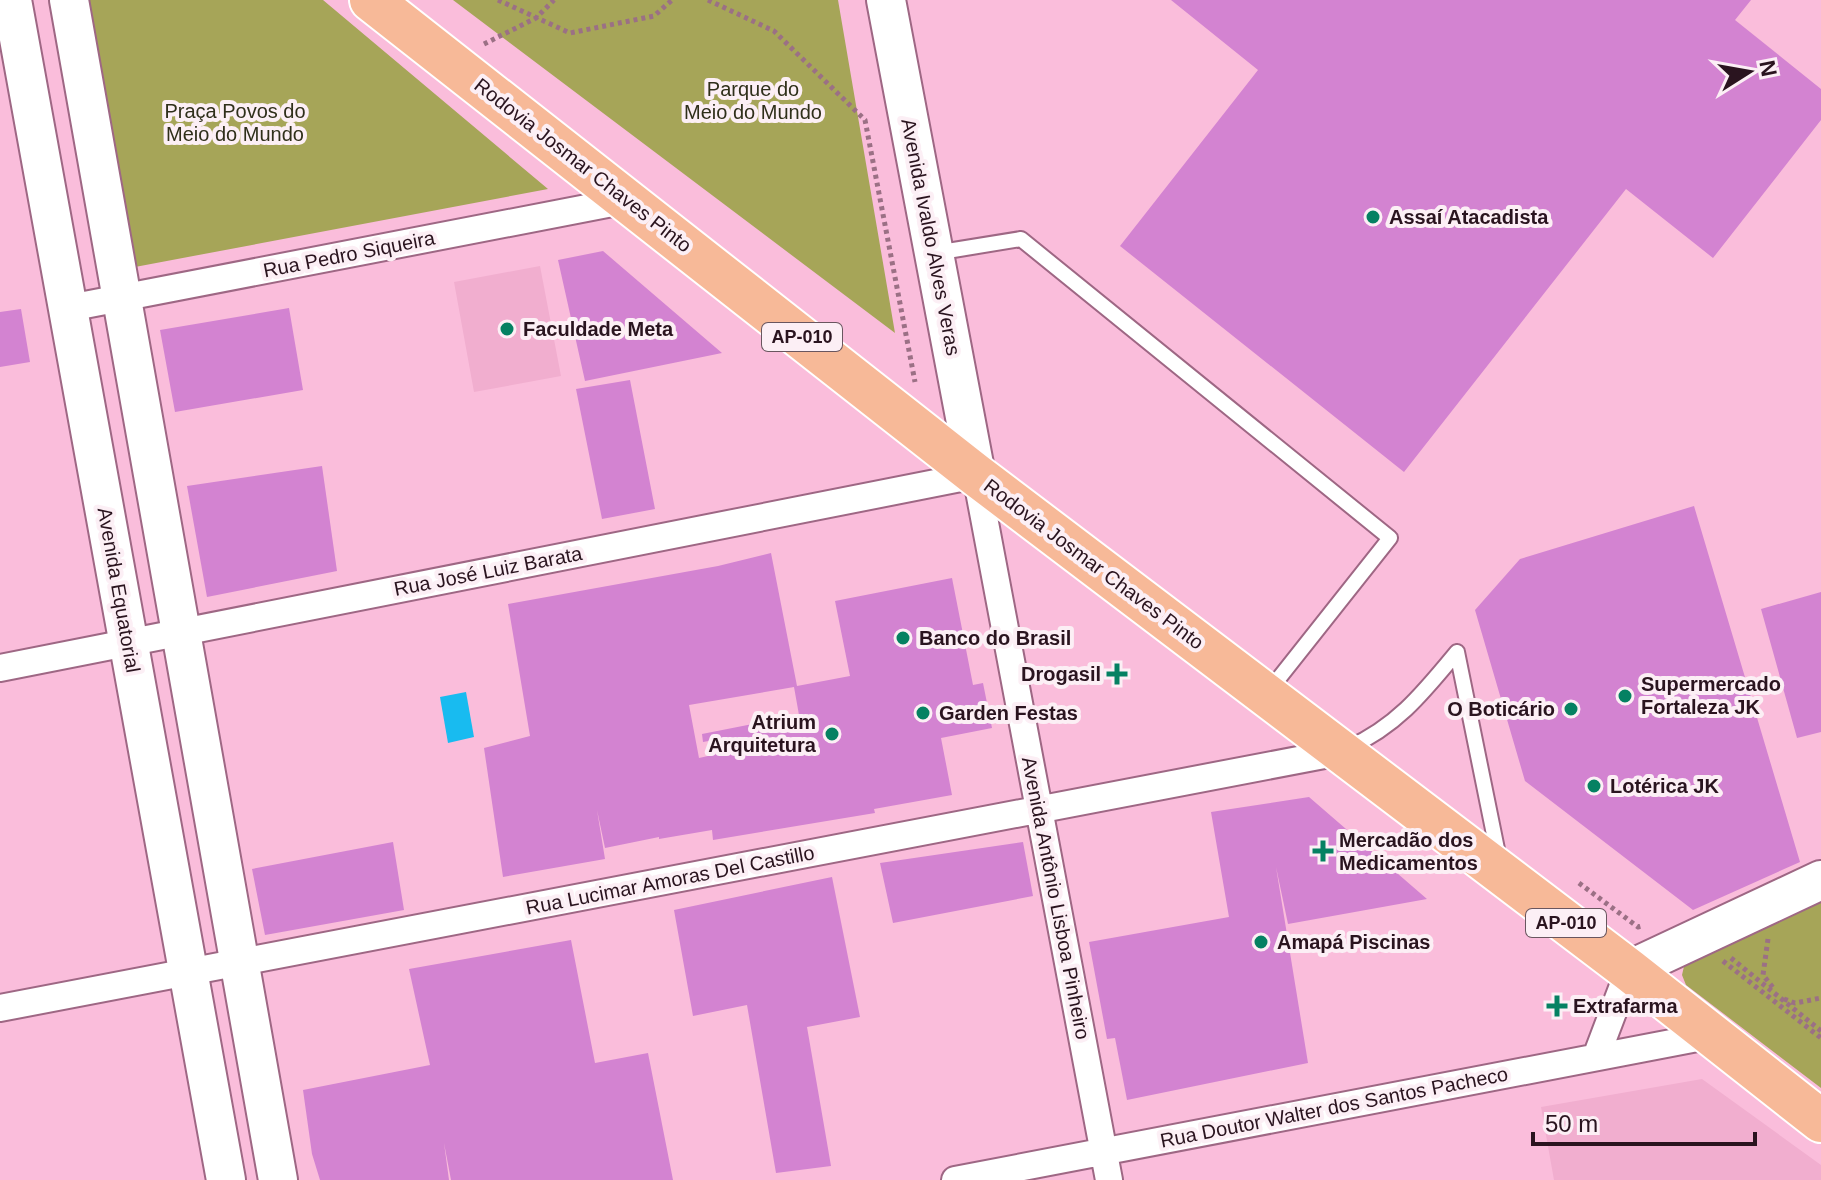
<svg xmlns="http://www.w3.org/2000/svg" width="1821" height="1180" viewBox="0 0 1821 1180" font-family="Arial,sans-serif">
<style>
.built{fill:#f1aecf}
.green{fill:#a6a558}
.water{fill:#18bbf0}
.building{fill:#d383d1;fill-rule:evenodd}
.lines{fill:none;stroke-linecap:round;stroke-linejoin:round}
.lane-casing{stroke:#9e6784;stroke-width:18}
.street-casing{stroke:#9e6784;stroke-width:30}
.secondary-casing{stroke:#9e6784;stroke-width:42}
.primary-casing{stroke:#fff;stroke-width:46}
.path{stroke:#9b7085;stroke-width:5;stroke-dasharray:4 4;stroke-linecap:butt}
.lane{stroke:#fff;stroke-width:14}
.street{stroke:#fff;stroke-width:26}
.secondary{stroke:#fff;stroke-width:38}
.primary{stroke:#f7b998;stroke-width:42}
.poi-dot{fill:#058162;stroke:#fceff5;stroke-width:3}
.labels{text-anchor:middle;dominant-baseline:central;stroke-width:8;stroke-linejoin:round;paint-order:stroke}
.shield{fill:#fceff5;stroke:#69565f;stroke-width:2}
.shield-label{font-size:18px;font-weight:bold;fill:#2a141f}
.park-label{font-size:20px;fill:#2f2f1a;stroke:#fceff5}
.street-label{font-size:20px;fill:#2a141f;stroke:#fceff5}
.poi-label{font-size:20px;font-weight:bold;fill:#2a141f;stroke:#fceff5;text-anchor:start}
</style>
<rect width="100%" height="100%" fill="#fabddb"/>
<!-- built -->
<path class="built" d="M540,266L561,376L474,392L454,282Z
M1702,1079L1821,1165V1180H1554L1541,1107Z"/>
<!-- green -->
<path class="green" d="M87,0H323L548,189L135,267Z
M453,0H838L895,333Z
M1821,901V1088L1686,985L1682,975L1685,962Z"/>
<!-- water -->
<path class="water" d="M466,692L474,737L448,743L440,697Z"/>
<!-- building -->
<path class="building" d="M1171,0H1751L1735,20L1821,89V120L1713,258L1626,189L1404,472L1120,246L1258,70Z
M603,251L722,353L585,381L558,260Z
M289,308L303,390L175,412L160,330Z
M21,309L30,362L0,367V312Z
M630,380L655,509L602,519L576,389Z
M322,466L337,571L207,597L187,486Z
M1694,506L1800,862L1693,910L1525,781L1475,610L1520,559Z
M771,553L797,686L850,676L835,601L952,578L973,685L983,683L992,728L941,738L952,795L874,809L875,813L713,840L712,830L659,839V837L605,848L597,810L605,859L503,877L484,748L530,736L508,604L718,566ZM794,687L799,715L702,734L703,742L714,740L717,754L699,758L689,705Z
M1821,592V732L1797,738L1761,609Z
M1309,797L1427,899L1288,924L1276,867L1308,1063L1127,1100L1115,1038L1107,1039L1089,942L1229,917L1211,812Z
M393,842L404,910L265,935L252,869Z
M1023,842L1033,896L893,923L880,863Z
M832,877L860,1017L807,1027L831,1166L776,1173L747,1005L693,1016L674,910Z
M571,940L595,1063L648,1053L673,1180H451L444,1143L449,1180H320L312,1154L303,1090L430,1065L409,969Z"/>
<g class="lines">
<!-- lane casing -->
<g class="lane-casing">
<path id="lane" d="M935,253L1021,239L1390,538L1268,692
M1457,652L1499,859
M1348,748C1397,726 1423,693 1457,652"/>
</g>
<!-- street casing -->
<g class="street-casing">
<path id="street" d="M69,308L628,200
M0,668L976,475L1109,1180
M0,1008L1340,752
M1596,1057L1629,970
M955,1180L1713,1035"/>
</g>
<!-- secondary casing -->
<g class="secondary-casing">
<path id="secondary" d="M12,0L226,1180
M69,0L278,1180
M886,0L976,475
M1629,970L1821,880"/>
</g>
<!-- primary casing -->
<g class="primary-casing">
<path id="primary" d="M371,0L976,475L1629,970L1821,1121"/>
</g>
<!-- path -->
<path class="path" d="M498,0L570,33L654,16L672,0
M708,0L774,31L865,120L915,382
M484,44L536,18L554,0
M1579,883L1638,927L1642,926
M1768,939L1763,975L1774,989
M1731,958L1821,1031
M1723,961L1821,1038
M1784,999L1795,1003L1821,998"/>
<!-- lane -->
<use href="#lane" class="lane"/>
<!-- street -->
<use href="#street" class="street"/>
<!-- secondary -->
<use href="#secondary" class="secondary"/>
<!-- primary -->
<use href="#primary" class="primary"/>
</g>
<!-- markers -->
<g class="poi-dot">
<circle cx="1373" cy="217" r="8"/>
<circle cx="507" cy="329" r="8"/>
<circle cx="903" cy="638" r="8"/>
<path d="M1113 662h8v8h8v8h-8v8h-8v-8h-8v-8h8z"/>
<circle cx="1625" cy="696" r="8"/>
<circle cx="1571" cy="709" r="8"/>
<circle cx="923" cy="713" r="8"/>
<circle cx="832" cy="734" r="8"/>
<circle cx="1594" cy="786" r="8"/>
<path d="M1319 839h8v8h8v8h-8v8h-8v-8h-8v-8h8z"/>
<circle cx="1261" cy="942" r="8"/>
<path d="M1553 994h8v8h8v8h-8v8h-8v-8h-8v-8h8z"/>
</g>
<g class="labels">
<!-- shield labels -->
<g class="shield">
<rect x="762" y="323" width="80" height="28" rx="6"/>
<rect x="1526" y="909" width="80" height="28" rx="6"/>
</g>
<g class="shield-label">
<text x="802" y="337">AP-010</text>
<text x="1566" y="923">AP-010</text>
</g>
<!-- park labels -->
<g class="park-label">
<text x="753" y="89">Parque do<tspan x="753" dy="23">Meio do Mundo</tspan></text>
<text x="235" y="111">Praça Povos do<tspan x="235" dy="23">Meio do Mundo</tspan></text>
</g>
<!-- street labels -->
<g class="street-label">
<text transform="translate(583 165) rotate(38)">Rodovia Josmar Chaves Pinto</text>
<text transform="translate(931 237) rotate(79)">Avenida Ivaldo Alves Veras</text>
<text transform="translate(349 254) rotate(-11)">Rua Pedro Siqueira</text>
<text transform="translate(1094 564) rotate(37)">Rodovia Josmar Chaves Pinto</text>
<text transform="translate(488 571) rotate(-11)">Rua José Luiz Barata</text>
<text transform="translate(119 590) rotate(80)">Avenida Equatorial</text>
<text transform="translate(670 880) rotate(-11)">Rua Lucimar Amoras Del Castillo</text>
<text transform="translate(1056 898) rotate(79)">Avenida Antônio Lisboa Pinheiro</text>
<text transform="translate(1334 1107) rotate(-11)">Rua Doutor Walter dos Santos Pacheco</text>
</g>
<!-- poi labels -->
<g class="poi-label">
<text x="1389" y="217">Assaí Atacadista</text>
<text x="523" y="329">Faculdade Meta</text>
<text x="919" y="638">Banco do Brasil</text>
<text x="1101" y="674" text-anchor="end">Drogasil</text>
<text x="1641" y="684">Supermercado<tspan x="1641" dy="23">Fortaleza JK</tspan></text>
<text x="1555" y="709" text-anchor="end">O Boticário</text>
<text x="939" y="713">Garden Festas</text>
<text x="816" y="722" text-anchor="end">Atrium<tspan x="816" dy="23">Arquitetura</tspan></text>
<text x="1610" y="786">Lotérica JK</text>
<text x="1339" y="840">Mercadão dos<tspan x="1339" dy="23">Medicamentos</tspan></text>
<text x="1277" y="942">Amapá Piscinas</text>
<text x="1573" y="1006">Extrafarma</text>
</g>
</g>
<!-- north arrow -->
<g transform="translate(1749 72) rotate(79)" stroke="#fceff5" stroke-width="6" paint-order="stroke">
<path d="M0-6L14 30L0 20L-14 30Z" fill="#2a141f"/>
<text y="-12" font-size="22" font-weight="bold" text-anchor="middle" fill="#2a141f">N</text>
</g>
<!-- scale -->
<path d="M1533 1132v12h222v-12" fill="none" stroke="#2a141f" stroke-width="4"/>
<text x="1545" y="1132" font-size="24" fill="#2a141f" stroke="#fceff5" stroke-width="6" paint-order="stroke">50 m</text>
</svg>
